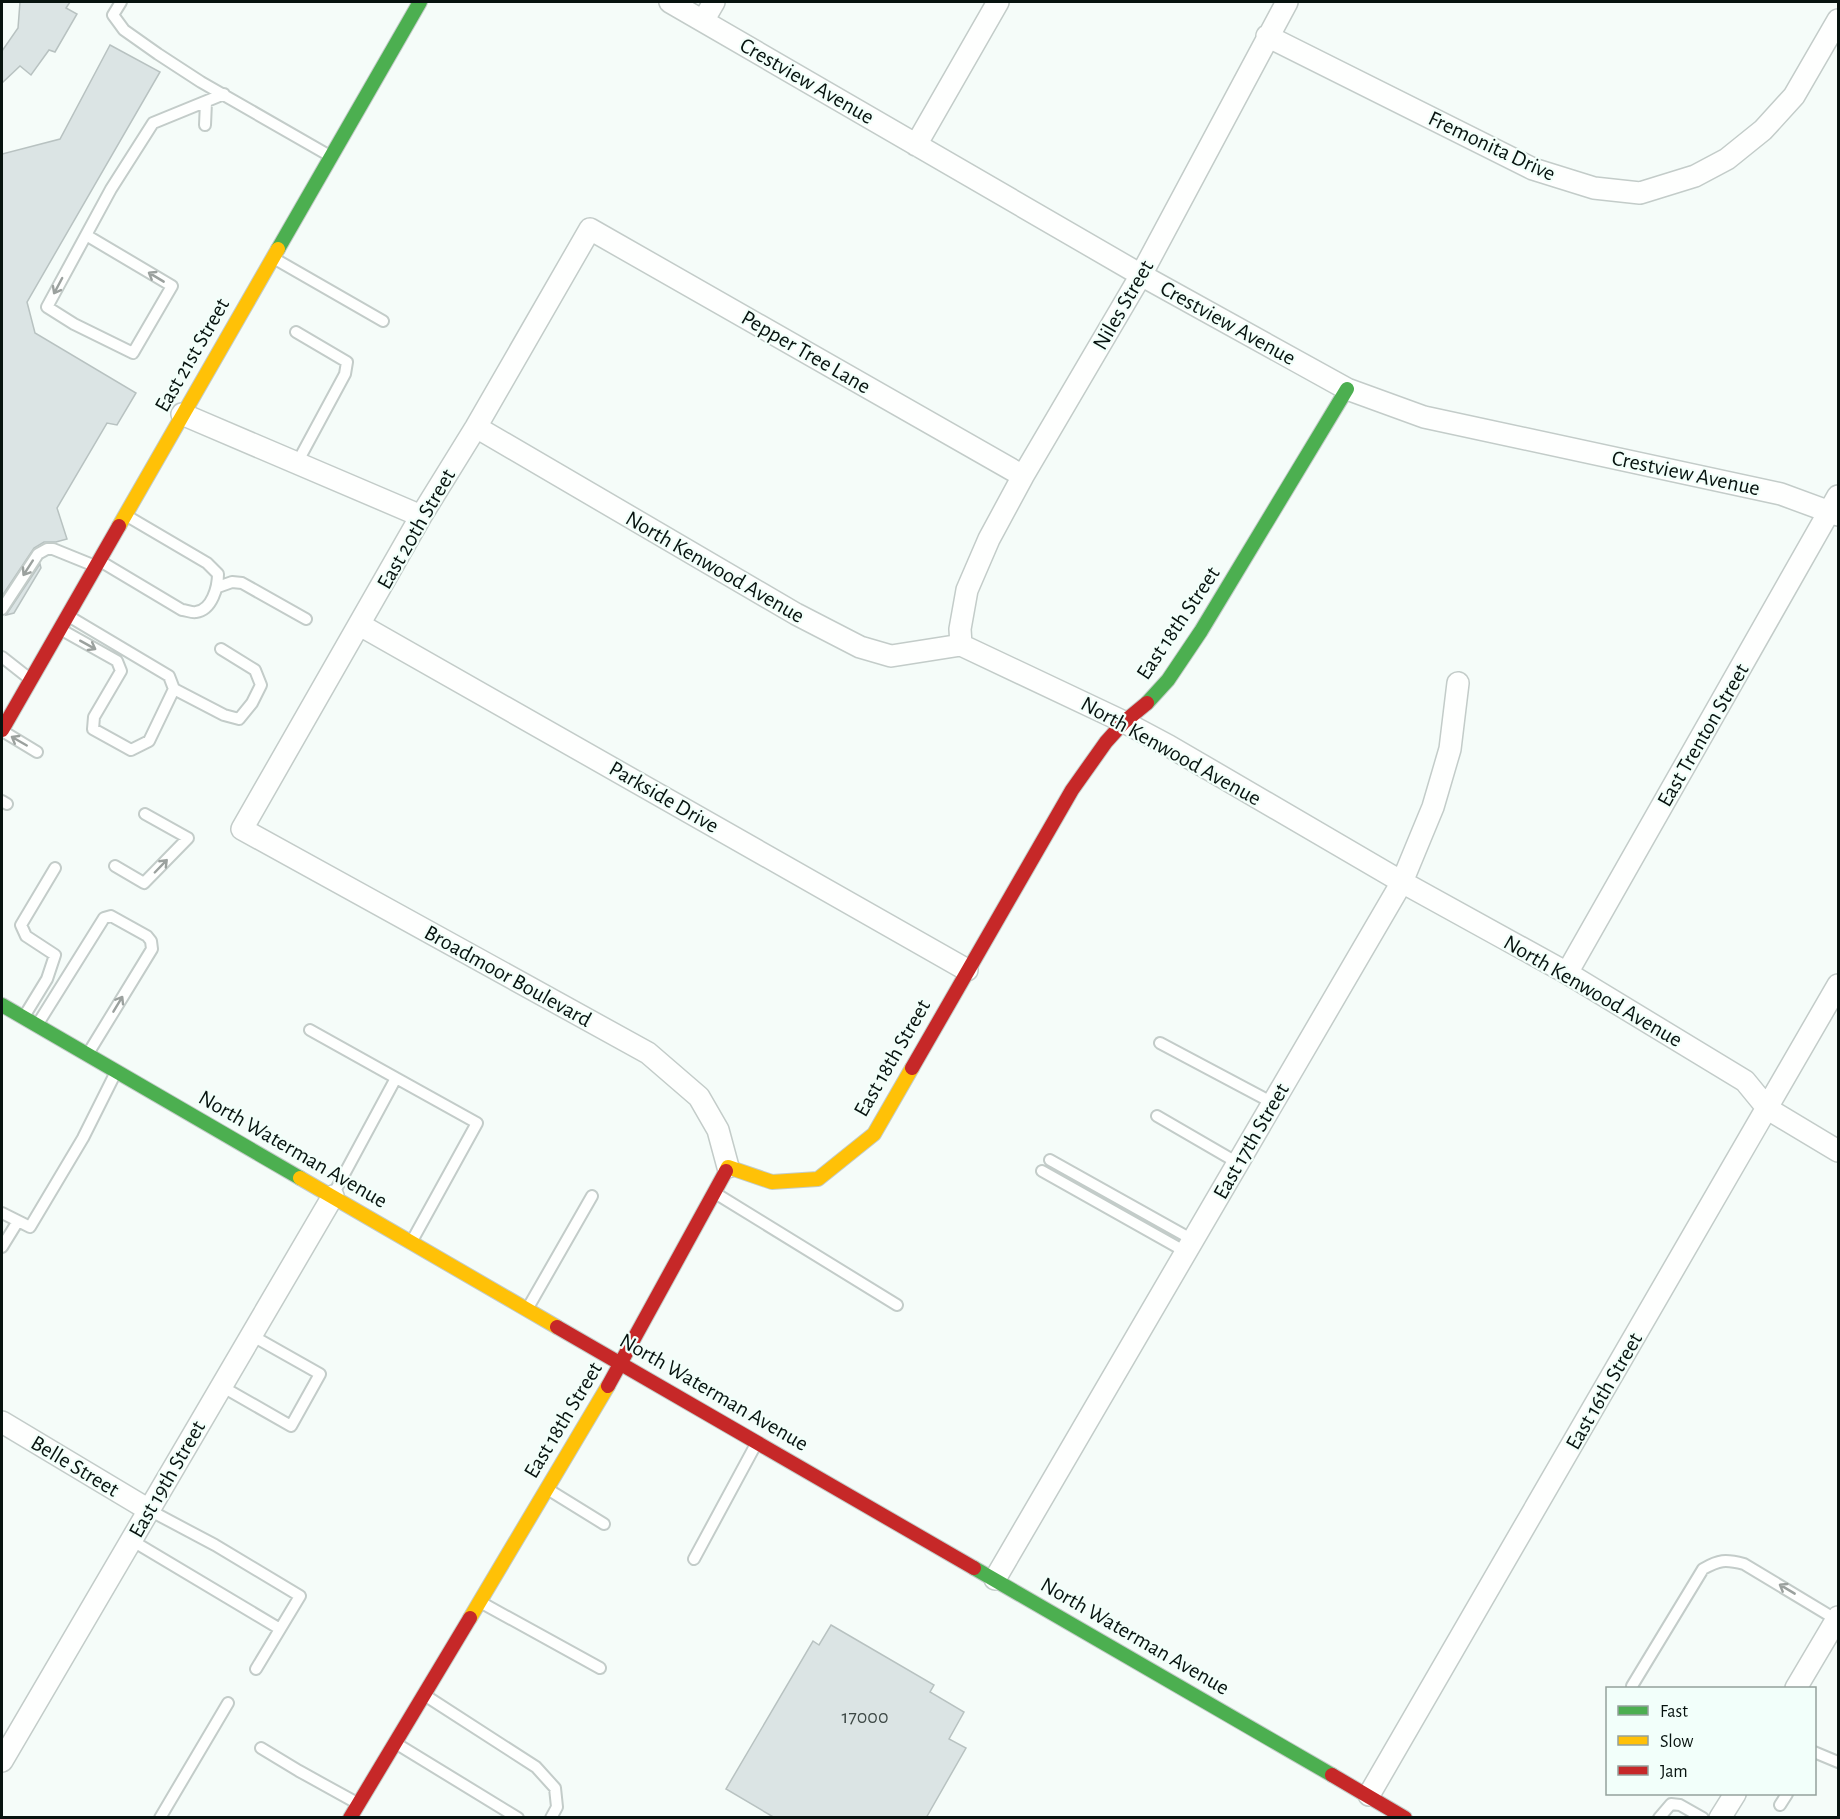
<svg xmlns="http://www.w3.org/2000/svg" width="1840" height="1819" viewBox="0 0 1840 1819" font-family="'Alegreya Sans',sans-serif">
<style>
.building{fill:#dbe4e4;stroke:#b8c2c1;stroke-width:1.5}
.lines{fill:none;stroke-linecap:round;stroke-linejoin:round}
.lane-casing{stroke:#c3ccc9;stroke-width:14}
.street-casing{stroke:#c3ccc9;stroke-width:24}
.fast-casing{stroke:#c3ccc9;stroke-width:16}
.slow-casing{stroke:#c3ccc9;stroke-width:16}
.jam-casing{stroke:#c3ccc9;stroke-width:16}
.lane{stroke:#fefffe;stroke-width:10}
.street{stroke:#fefffe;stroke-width:21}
.fast{stroke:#4caf50;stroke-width:14}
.slow{stroke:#ffc107;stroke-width:14}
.jam{stroke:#c62828;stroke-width:14}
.oneway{stroke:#9ba19e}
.labels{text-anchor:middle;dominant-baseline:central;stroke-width:4.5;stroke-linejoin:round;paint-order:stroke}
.number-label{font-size:20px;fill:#3c4744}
.street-label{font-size:22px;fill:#07130f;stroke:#f2fffa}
</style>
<rect width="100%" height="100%" fill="#f5fcf9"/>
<!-- building -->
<path class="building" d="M20,2H70L66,8L77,14L55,52L49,50L31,75L20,66L2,83V51L18,28Z
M110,45L160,72L27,302L35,333L136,393L117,425L107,423L57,508L67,539L56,542H44L34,548L2,596V154L60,139Z
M40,564L41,568L14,613L6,615Z
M831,1625L934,1685L930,1692L964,1712L949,1739L966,1748L926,1818H775L726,1789L813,1641L819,1645Z"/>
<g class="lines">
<!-- lane casing -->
<g class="lane-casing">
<path id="lane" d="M121,2L113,15L124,30L158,54L201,82L330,156
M205,125L206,102
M86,235L172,286L133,353L74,324L47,307L111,189L153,123L224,94
M275,259L383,321
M296,332L347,362L345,374L297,463
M100,561L182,610C186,610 192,613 196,612C212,610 218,587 218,574L207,563L127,516
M218,587L232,582L242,583L306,619
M2,609L38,554L47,549H53L95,566
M60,629L117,661L121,671L94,717L93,729L131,750L149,741L174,689L169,676L70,617
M2,657L30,679
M174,689L224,715L239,719L252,703L261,685L255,670L221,649
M4,732L37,752
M2,801L7,804
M115,866L144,883L188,838L145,814
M25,1015L47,979L55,955L26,936L21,925L55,868
M39,1022L104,918L111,916L147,936L151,941L152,949L89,1052
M310,1030L396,1078L334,1193
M1160,1043L1273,1103
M396,1078L477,1123L413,1239
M1157,1116L1238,1163
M1050,1160L1193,1240
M1042,1171L1186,1252
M715,1193L897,1305
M2,1213L30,1227L83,1138L115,1074
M2,1247L18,1221
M529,1306L592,1196
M221,1386L291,1426L320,1374L251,1335
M549,1490L604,1524
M149,1510L215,1545L300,1596L256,1669
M131,1540L280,1629
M694,1559L755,1446
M482,1603L600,1668
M1632,1688V1686L1703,1569C1719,1560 1725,1559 1744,1564L1837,1620
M426,1696L536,1767L555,1788L557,1807L551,1818
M397,1744L518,1818
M261,1748L299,1771L357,1803
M1814,1752L1838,1762
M1780,1805L1787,1794
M160,1818L228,1703
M1659,1818L1671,1804L1680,1805L1703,1818"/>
</g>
<!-- street casing -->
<g class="street-casing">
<path id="street" d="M670,2L1141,275L1347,389L1424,417L1781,494L1838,515
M703,21L714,2
M1267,36L1533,169L1594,188L1640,193L1695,176L1727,159L1763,130L1794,96L1838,20
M916,145L998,2
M182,414L421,516
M476,427L796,614L860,647L891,656L961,645L1124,722L1169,746L1402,882L1567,973L1745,1081L1768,1109L1838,1151
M360,625L967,970
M961,645L960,629L967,590L989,539L1023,476L1141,275L1287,2
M1567,973L1838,496
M728,1167L718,1130L699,1097L648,1053L242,829L421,516L476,427L590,229L1023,476
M2,1422L149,1510
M995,1579L1402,882L1433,807L1450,749L1458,683
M1796,1688L1838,1617
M2,1761L333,1196
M1369,1795L1838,985
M1720,1818L1735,1794"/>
</g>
<!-- fast casing -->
<g class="fast-casing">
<path id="fast" d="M278,249L420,2
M1147,703L1168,680L1201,631L1347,389
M2,1005L300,1178
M974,1568L1332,1775"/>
</g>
<!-- slow casing -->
<g class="slow-casing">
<path id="slow" d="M119,526L278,249
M726,1171L728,1167L772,1182L818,1179L874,1134L912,1068
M300,1178L557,1327
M470,1618L608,1386"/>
</g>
<!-- jam casing -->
<g class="jam-casing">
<path id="jam" d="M2,730L119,526
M912,1068L1072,790L1106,742L1124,722L1147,703
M557,1327L974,1568
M608,1386L726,1171
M1332,1775L1405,1818
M350,1818L470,1618"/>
</g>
<!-- lane -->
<use href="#lane" class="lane"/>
<!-- street -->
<use href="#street" class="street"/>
<!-- fast -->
<use href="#fast" class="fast"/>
<!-- slow -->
<use href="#slow" class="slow"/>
<!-- jam -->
<use href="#jam" class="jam"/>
</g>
<!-- one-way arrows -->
<defs><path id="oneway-shaft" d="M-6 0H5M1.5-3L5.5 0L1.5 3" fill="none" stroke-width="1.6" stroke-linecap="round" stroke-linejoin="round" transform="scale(1.5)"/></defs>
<g class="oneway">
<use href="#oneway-shaft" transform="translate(156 277) rotate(-149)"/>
<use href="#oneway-shaft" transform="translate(58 286) rotate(118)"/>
<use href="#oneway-shaft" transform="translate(28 568) rotate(123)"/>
<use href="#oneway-shaft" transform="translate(88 645) rotate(29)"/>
<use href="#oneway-shaft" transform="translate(19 741) rotate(-150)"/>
<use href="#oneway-shaft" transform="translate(161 866) rotate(-46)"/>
<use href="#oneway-shaft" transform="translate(118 1004) rotate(-59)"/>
<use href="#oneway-shaft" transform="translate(1787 1589) rotate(-149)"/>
</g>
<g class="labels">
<!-- number labels -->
<g class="number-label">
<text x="865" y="1717">17000</text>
</g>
<!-- street labels -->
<g class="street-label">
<text transform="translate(807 81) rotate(30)">Crestview Avenue</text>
<text transform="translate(1492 146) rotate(25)">Fremonita Drive</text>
<text transform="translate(1123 305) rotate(-60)">Niles Street</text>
<text transform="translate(1228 323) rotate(29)">Crestview Avenue</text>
<text transform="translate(806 352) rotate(30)">Pepper Tree Lane</text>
<text transform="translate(192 355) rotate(-60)">East 21st Street</text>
<text transform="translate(1686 473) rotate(12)">Crestview Avenue</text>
<text transform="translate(416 529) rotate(-60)">East 20th Street</text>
<text transform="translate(715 567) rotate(30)">North Kenwood Avenue</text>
<text transform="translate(1178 623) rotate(-56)">East 18th Street</text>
<text transform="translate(1703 735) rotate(-60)">East Trenton Street</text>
<text transform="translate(1171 751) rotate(29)">North Kenwood Avenue</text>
<text transform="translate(664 797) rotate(30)">Parkside Drive</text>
<text transform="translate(508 976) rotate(29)">Broadmoor Boulevard</text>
<text transform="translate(1593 991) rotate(30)">North Kenwood Avenue</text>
<text transform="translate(892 1058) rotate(-60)">East 18th Street</text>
<text transform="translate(1251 1141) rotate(-60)">East 17th Street</text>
<text transform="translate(293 1149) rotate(30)">North Waterman Avenue</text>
<text transform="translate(1604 1391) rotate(-60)">East 16th Street</text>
<text transform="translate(714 1392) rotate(30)">North Waterman Avenue</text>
<text transform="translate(563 1420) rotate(-59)">East 18th Street</text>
<text transform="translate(75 1466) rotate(31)">Belle Street</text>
<text transform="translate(167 1479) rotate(-60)">East 19th Street</text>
<text transform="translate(1135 1636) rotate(30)">North Waterman Avenue</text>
</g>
</g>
<!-- border -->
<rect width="1840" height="1819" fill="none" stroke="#07130f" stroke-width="6"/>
<!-- legend -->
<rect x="1606" y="1687" width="210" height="108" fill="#f2fffa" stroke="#94a19c" stroke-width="1.5"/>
<rect x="1618" y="1706" width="30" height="9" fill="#4caf50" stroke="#94a19c" stroke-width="1.5"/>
<text x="1660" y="1717" font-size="18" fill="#07130f">Fast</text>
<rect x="1618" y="1736" width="30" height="9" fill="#ffc107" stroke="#94a19c" stroke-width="1.5"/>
<text x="1660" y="1747" font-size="18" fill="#07130f">Slow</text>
<rect x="1618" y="1766" width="30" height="9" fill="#c62828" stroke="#94a19c" stroke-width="1.5"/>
<text x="1660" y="1777" font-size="18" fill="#07130f">Jam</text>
</svg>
